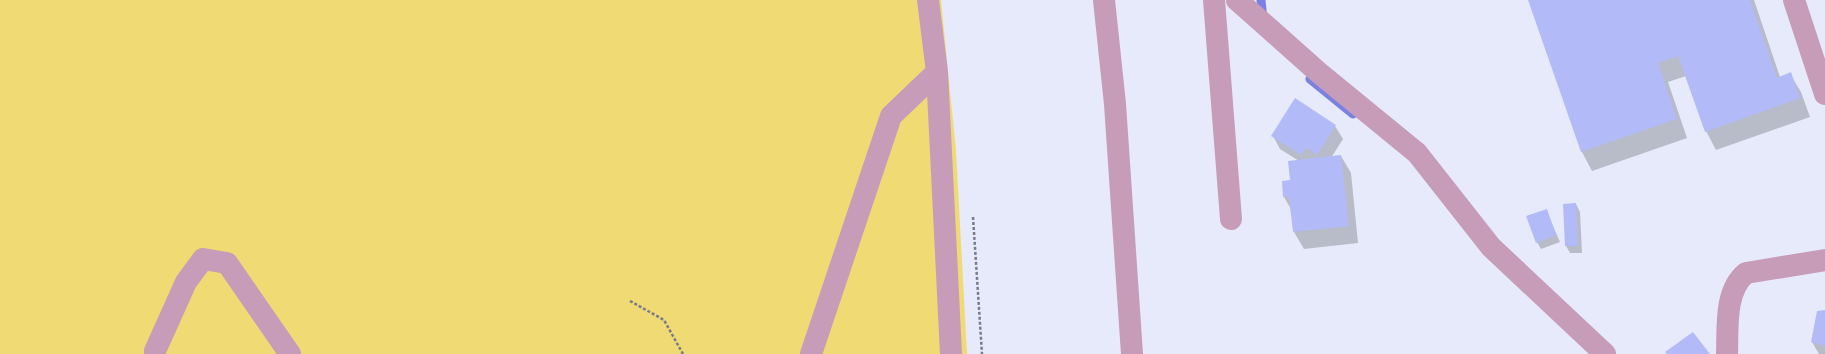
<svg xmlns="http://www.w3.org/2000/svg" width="1825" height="354" viewBox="0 0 1825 354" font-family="'Source Sans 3',sans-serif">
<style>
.green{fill:#efda74}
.shadow{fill:#0003}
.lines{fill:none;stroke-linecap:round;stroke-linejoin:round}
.stream{stroke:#7982e2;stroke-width:9}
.building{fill:#b2bbf7}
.path{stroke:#797b8a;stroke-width:2.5;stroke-dasharray:3 2;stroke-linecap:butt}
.minor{stroke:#c69cb9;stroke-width:22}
</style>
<rect width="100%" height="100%" fill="#e7eafa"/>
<!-- green -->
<path class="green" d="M0,0H941L956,151L967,354H0Z"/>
<!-- shadow -->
<path class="shadow" d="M1529,0H1754L1780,77L1790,74L1801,92L1810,117L1716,150L1706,131L1686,76L1668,82L1687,138L1592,171L1582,152Z
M1335,126L1343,139L1331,158L1341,156L1351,173L1358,243L1304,249L1294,232L1292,211L1284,197L1283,182L1291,181L1299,161L1280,149L1273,136Z
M1576,204L1580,212L1582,253H1570L1566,246Z
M1546,210L1560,242L1541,249L1537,242Z
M1825,311V354H1819L1812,342Z"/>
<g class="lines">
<!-- stream -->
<path class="stream" d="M1261,0L1263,20
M1310,79L1353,114"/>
</g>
<!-- building -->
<path class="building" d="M1528,0H1750L1777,78L1791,72L1800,98L1705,132L1678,56L1658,63L1677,119L1581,152Z
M1295,98L1336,125L1317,155L1306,148L1301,155L1271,136Z
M1341,155L1349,226L1293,232L1289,197H1283L1282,181L1290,180L1288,161Z
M1576,203L1578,246H1565L1563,204Z
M1547,209L1556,235L1536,243L1526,216Z
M1825,310V346L1811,342L1817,311Z
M1693,332L1710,354H1667L1665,352Z"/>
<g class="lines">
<!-- path -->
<path class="path" d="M973,217L982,354
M630,301L664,320L683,354"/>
<!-- minor -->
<path class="minor" d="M928,0L937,72L951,354
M1104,0L1115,104L1132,354
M1214,0L1231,219
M1237,0L1318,72L1417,153L1491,247L1605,354
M1794,0L1825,94
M155,354V351L186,282L203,259L227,263L290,354
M811,354L891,116L937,72
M1727,354C1728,329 1724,291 1746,273L1825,260"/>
</g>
</svg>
